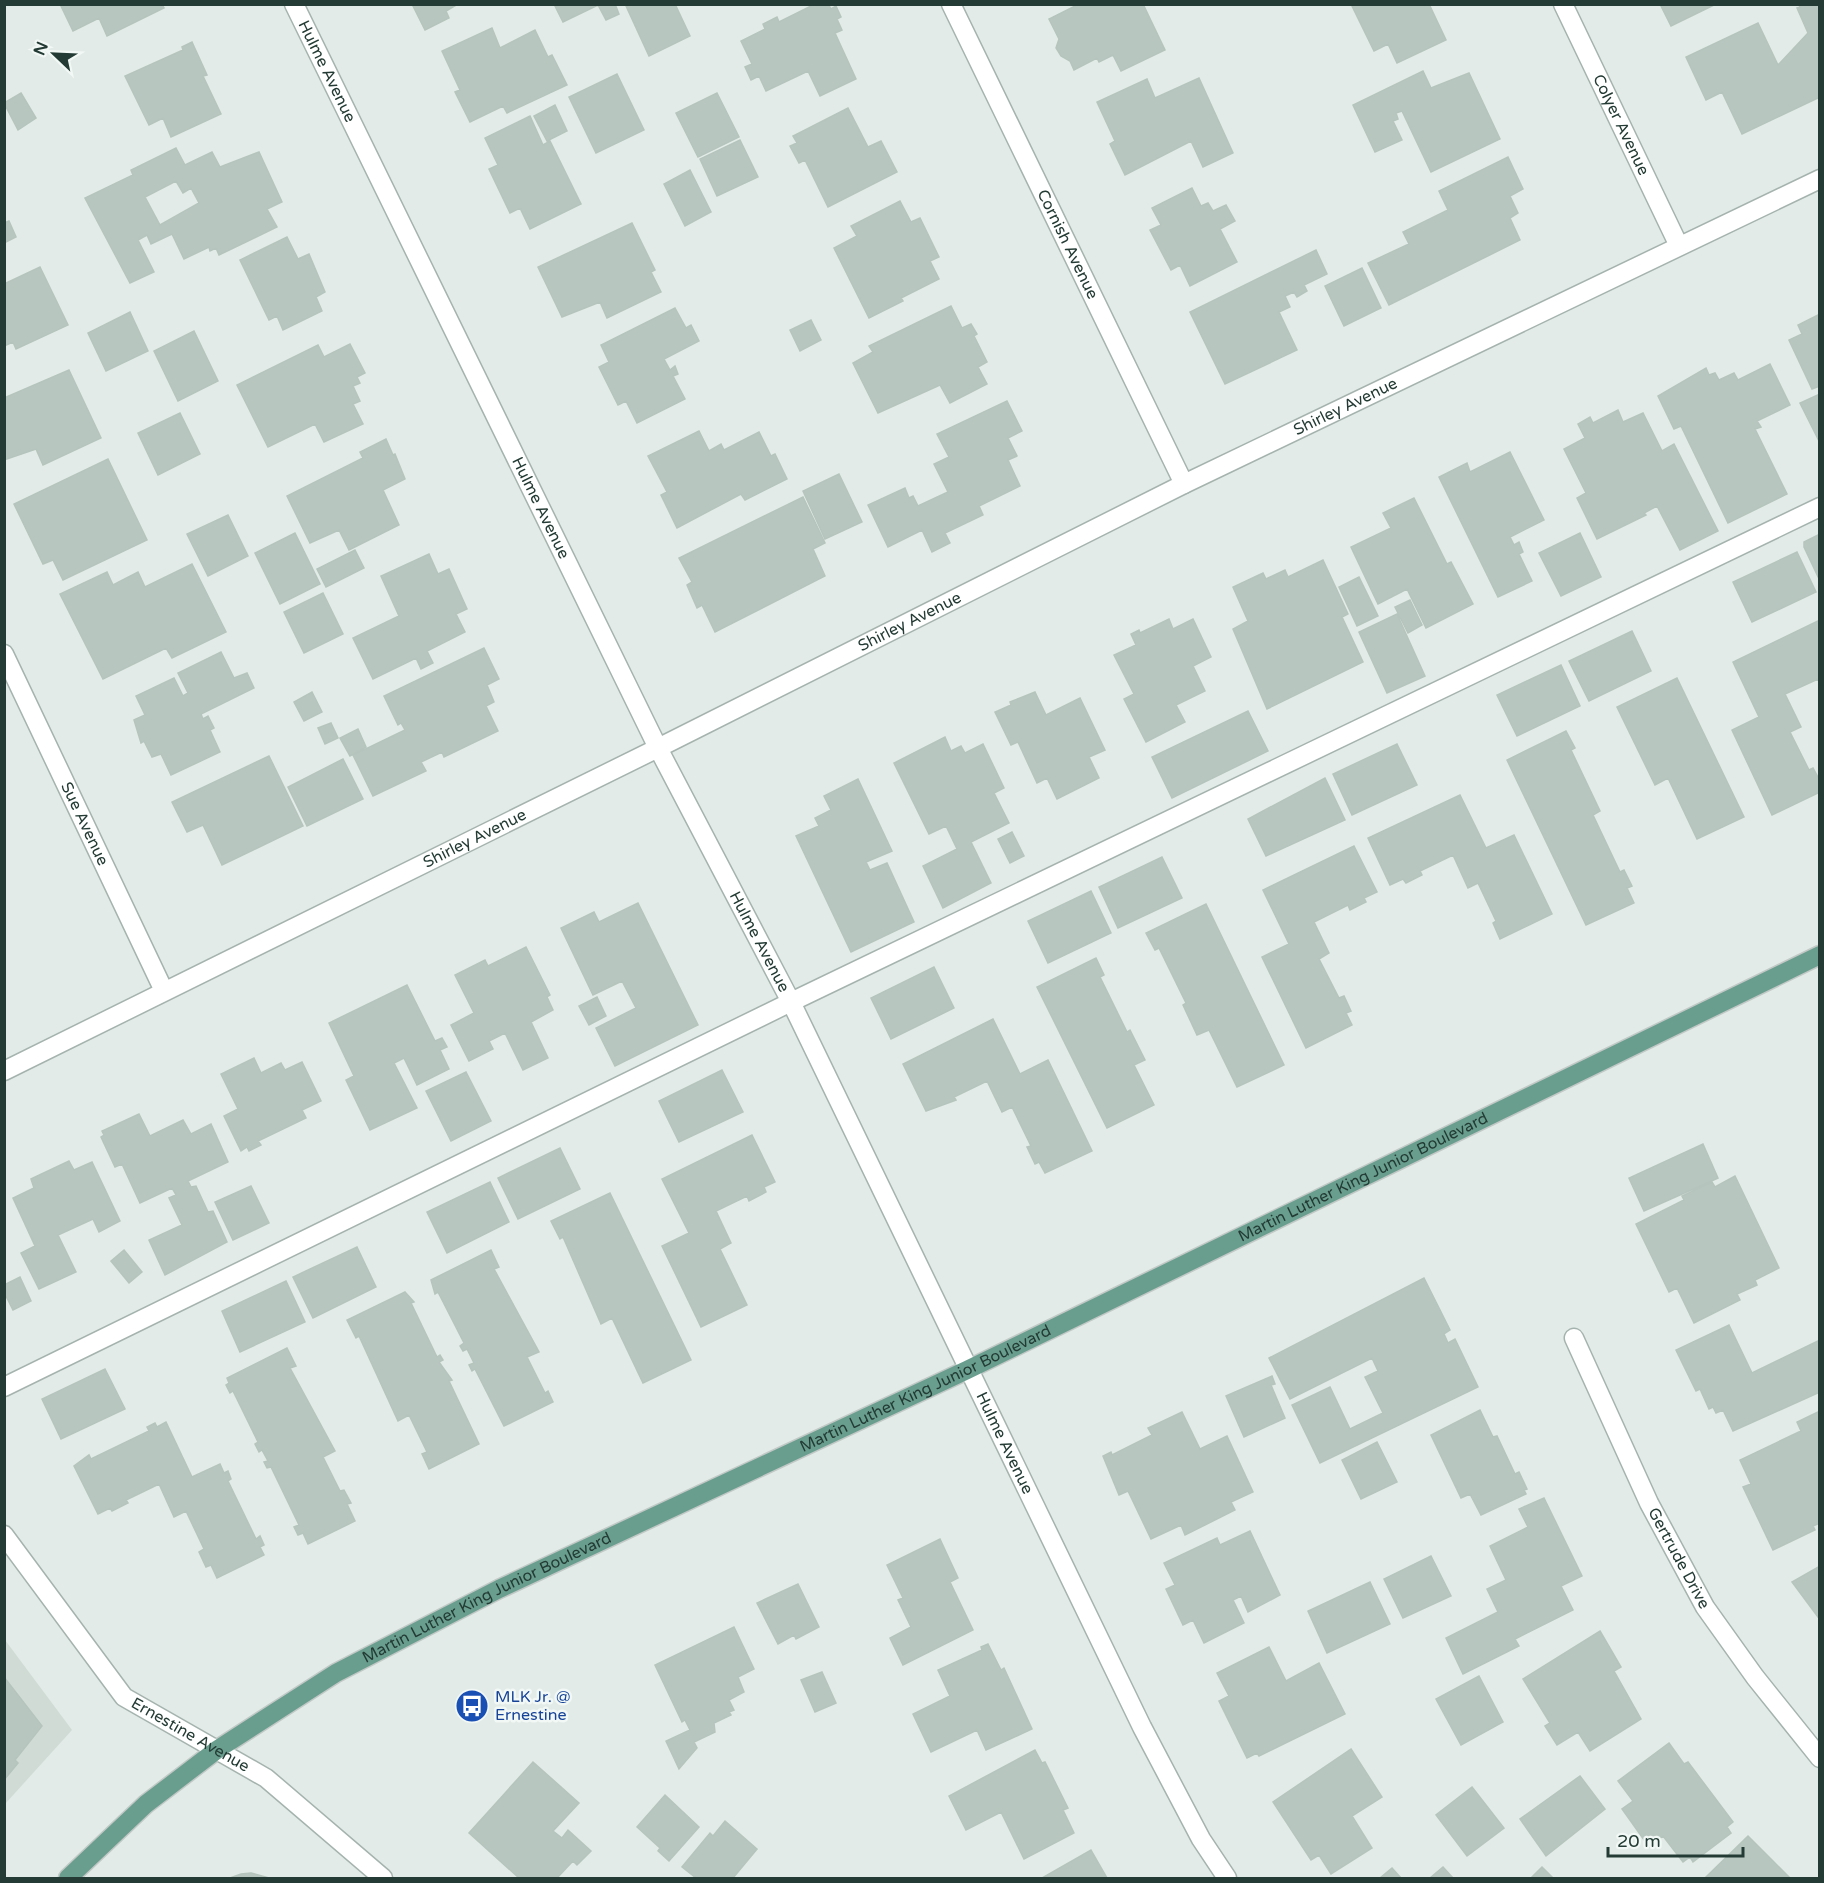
<svg xmlns="http://www.w3.org/2000/svg" width="1824" height="1883" viewBox="0 0 1824 1883" font-family="'Varela Round',sans-serif">
<style>
.built{fill:#d0dbd6}
.building{fill:#b8c6c0;stroke:#b5c5bd;stroke-width:1.5;fill-rule:evenodd}
.lines{fill:none;stroke-linecap:round;stroke-linejoin:round}
.minor-casing{stroke:#a5b3ae;stroke-width:21}
.major-casing{stroke:#c1c8c6;stroke-width:21}
.minor{stroke:#fff;stroke-width:18}
.major{stroke:#699e8e;stroke-width:18}
.labels{text-anchor:middle;dominant-baseline:central;stroke-width:5;stroke-linejoin:round;paint-order:stroke}
.street-label{font-size:16px;fill:#233b34;stroke:#f2f8f5}
.transit-label{font-size:16px;fill:#164399;stroke:#f2f8f5;text-anchor:start}
</style>
<rect width="100%" height="100%" fill="#e2ebe7"/>
<!-- built -->
<path class="built" d="M5,1640L72,1730L5,1804Z"/>
<!-- building -->
<path class="building" d="M60,4H162L164,8L107,36L99,18L73,31Z
M412,4H458L446,11L449,18L425,30Z
M554,4H615L619,14L606,20L598,5L563,22Z
M628,4H675L690,36L649,56L626,6Z
M815,4H828L831,9L836,6L841,17L837,19L842,30L835,33L856,79L820,96L808,71L766,91L759,76L751,80L745,67L752,64L741,41L765,29L763,24L777,17L779,22Z
M1079,4H1143L1165,50L1121,71L1113,55L1099,62L1097,58L1074,70L1070,61L1061,56L1056,48L1059,39L1049,19Z
M1351,4H1429L1446,40L1397,63L1388,44L1374,51Z
M1660,4H1716L1671,26Z
M1798,4H1820V97L1742,134L1722,92L1706,100L1686,57L1758,23L1778,65L1808,33L1797,8L1800,7Z
M492,28L500,48L535,30L548,57L552,55L567,85L507,113L503,106L470,122L455,92L460,90L442,51Z
M192,42L207,75L203,76L221,114L171,137L163,118L149,125L125,76L183,50L182,47Z
M1423,71L1431,88L1469,73L1500,139L1431,172L1402,111L1396,113L1398,119L1393,121L1402,140L1375,152L1353,105Z
M617,74L644,130L596,153L569,97Z
M1199,78L1233,153L1203,167L1191,141L1125,175L1110,144L1115,141L1097,102L1147,79L1155,98Z
M21,93L36,118L18,130L4,103Z
M717,93L739,137L698,157L676,113Z
M555,105L567,131L547,141L534,116Z
M848,108L868,147L881,141L897,172L828,207L805,160L799,163L790,146L797,143L793,136Z
M530,116L543,145L550,141L581,204L530,229L520,208L510,213L489,169L498,165L485,138Z
M740,140L758,177L717,196L700,159Z
M176,148L185,165L212,152L220,167L259,152L282,202L267,209L277,227L219,255L216,248L210,251L209,247L184,259L172,234L151,244L147,235L138,240L154,272L130,283L85,198L133,175L131,170ZM176,181L183,193L191,188L199,203L160,225L145,197Z
M1508,157L1523,189L1510,196L1518,213L1510,218L1520,240L1389,305L1368,263L1409,244L1403,232L1448,210L1439,191Z
M690,170L711,212L685,226L664,184Z
M1192,188L1201,206L1208,203L1213,211L1226,205L1235,221L1220,229L1237,262L1190,286L1180,265L1171,270L1150,230L1161,225L1152,208Z
M900,201L911,222L920,218L939,257L930,261L939,279L901,298L903,301L869,318L834,248L857,236L851,226Z
M9,221L16,237L4,243V223Z
M632,223L655,270L651,272L661,292L607,318L600,302L562,317L538,267Z
M287,237L298,259L309,254L325,292L316,297L322,311L283,330L277,316L269,320L240,260Z
M1316,250L1327,274L1304,285L1307,291L1297,297L1294,292L1285,296L1290,307L1279,312L1297,350L1225,384L1190,312Z
M40,267L68,325L16,349L13,342L4,346V284Z
M1362,268L1381,308L1344,326L1325,286Z
M951,306L962,328L971,324L977,334L974,336L987,362L978,367L987,384L950,403L940,385L878,413L853,363L873,352L869,346Z
M675,308L686,328L691,325L699,341L664,359L670,370L675,366L678,374L673,376L685,399L637,423L626,401L618,405L599,367L609,362L601,345Z
M130,312L148,351L106,371L88,333Z
M1820,314V386L1812,389L1789,340L1802,334L1798,325Z
M811,320L821,340L800,351L790,330Z
M194,331L218,381L178,401L154,351Z
M350,344L365,373L357,377L360,383L353,386L360,401L353,404L363,424L324,442L315,424L268,447L237,385L318,345L324,357Z
M1770,364L1790,405L1757,421L1761,427L1755,429L1787,494L1728,523L1681,426L1674,429L1658,396L1706,368L1709,375L1715,373L1719,380L1734,373L1738,380Z
M69,370L101,438L43,465L36,449L4,460V398Z
M1820,394V443L1800,403Z
M1007,401L1022,431L1008,438L1017,456L1008,460L1020,486L979,506L983,515L945,533L950,543L932,552L922,530L888,547L868,505L905,488L909,498L913,496L918,506L948,492L934,464L949,457L937,434Z
M1618,410L1623,422L1643,413L1662,451L1674,444L1718,531L1680,550L1657,506L1644,513L1646,515L1597,539L1577,498L1586,493L1564,449L1585,438L1578,424L1590,417L1593,423Z
M180,413L200,454L158,475L138,433Z
M699,431L709,451L721,444L724,450L759,432L771,456L775,454L787,479L745,500L741,494L677,528L661,495L667,492L648,456Z
M386,439L393,455L395,454L405,479L383,490L399,525L349,550L339,530L310,543L287,496L363,458L360,452Z
M1510,452L1544,520L1510,537L1514,545L1519,542L1523,552L1519,554L1532,581L1498,597L1439,477L1467,463L1470,472Z
M108,459L147,540L63,580L53,560L43,564L14,504Z
M839,474L862,522L825,539L803,491Z
M803,497L825,543L813,549L825,576L715,632L702,605L697,608L687,585L692,582L679,558Z
M1414,498L1447,564L1451,562L1473,604L1426,628L1407,589L1378,604L1351,547L1391,528L1383,513Z
M228,515L248,556L208,576L187,534Z
M295,533L320,584L280,604L255,553Z
M1580,533L1601,577L1561,596L1539,553Z
M1820,534V581L1804,547V542Z
M355,550L364,568L326,587L317,569Z
M1797,552L1816,592L1752,622L1733,582Z
M429,554L438,574L449,569L467,609L456,614L465,632L427,651L433,663L421,669L416,658L373,679L353,638L399,616L381,576Z
M1323,560L1348,614L1342,617L1363,662L1267,709L1233,629L1248,621L1233,587L1263,573L1266,579L1285,570L1288,577Z
M192,564L226,632L172,658L166,648L103,679L60,594L107,572L113,585L138,572L145,587Z
M1359,577L1378,616L1357,626L1339,587Z
M323,593L343,634L304,653L284,612Z
M1410,600L1422,625L1408,633L1395,607Z
M1397,614L1425,676L1387,693L1359,632Z
M1169,619L1173,629L1193,619L1211,657L1193,666L1205,691L1176,705L1185,722L1146,742L1124,699L1134,694L1114,655L1136,645L1131,634L1139,630L1140,633Z
M1820,620V683L1818,679L1785,694L1801,727L1790,732L1809,770L1813,768L1820,781V792L1772,815L1732,730L1759,717L1733,662Z
M1632,631L1651,671L1589,701L1569,661Z
M484,648L499,679L487,685L494,702L486,706L498,731L444,757L442,752L421,762L426,771L373,796L353,755L405,730L401,723L398,725L384,696Z
M221,652L234,678L247,673L254,688L201,714L203,719L208,716L214,728L210,730L220,752L171,775L161,754L152,757L144,741L141,743L134,720L145,715L136,696L174,678L183,696L188,693L178,673Z
M1561,665L1580,706L1517,736L1497,695Z
M1677,678L1744,817L1697,839L1668,778L1655,785L1617,707Z
M312,692L322,712L304,721L294,702Z
M1035,692L1046,715L1080,698L1105,750L1089,757L1099,778L1057,799L1047,778L1037,783L1018,742L1011,745L995,712L1011,705L1010,702Z
M1248,711L1268,751L1172,798L1152,757Z
M331,723L338,738L325,744L318,728Z
M358,729L366,747L350,756L340,738Z
M1566,731L1575,748L1571,750L1600,811L1593,815L1620,872L1624,870L1632,886L1627,888L1634,903L1586,925L1507,760Z
M945,737L951,751L961,746L965,753L983,744L1004,788L994,793L1009,823L971,842L991,883L943,908L923,866L957,849L946,826L929,834L894,763Z
M1397,744L1417,785L1352,815L1333,774Z
M269,756L303,826L222,865L203,825L187,832L172,802Z
M343,759L363,799L307,826L288,787Z
M1325,778L1345,820L1266,856L1248,819Z
M858,779L892,851L866,862L870,870L887,863L914,922L851,952L796,836L819,826L815,818L831,810L824,796Z
M1460,795L1486,848L1514,835L1552,914L1500,939L1493,923L1496,921L1478,883L1468,888L1453,855L1420,871L1422,875L1406,883L1403,879L1390,885L1368,838Z
M1012,832L1024,856L1010,863L998,839Z
M1354,846L1377,892L1364,898L1366,902L1350,910L1348,905L1314,922L1329,953L1319,959L1339,998L1344,996L1351,1011L1346,1013L1352,1025L1306,1048L1262,957L1289,944L1263,890Z
M1162,857L1182,898L1118,928L1099,887Z
M1091,891L1111,933L1048,963L1028,921Z
M638,903L698,1025L615,1066L596,1028L636,1008L622,981L593,995L561,928L594,912L599,922Z
M1206,904L1284,1065L1237,1087L1209,1030L1197,1035L1183,1005L1186,1003L1159,948L1155,950L1146,933Z
M526,947L550,995L547,997L553,1010L531,1022L548,1058L523,1070L505,1033L489,1041L493,1049L469,1061L451,1025L474,1013L455,975L485,960L488,966Z
M1096,958L1104,975L1100,977L1127,1032L1130,1030L1145,1060L1134,1065L1154,1105L1107,1128L1037,987Z
M934,967L954,1008L891,1039L871,998Z
M407,985L435,1041L442,1038L447,1047L440,1050L449,1069L417,1085L404,1058L394,1063L417,1108L370,1130L346,1080L354,1076L329,1023Z
M597,997L606,1016L589,1025L579,1006Z
M993,1019L1020,1074L1048,1060L1092,1151L1045,1173L1039,1162L1035,1164L1027,1147L1031,1146L1012,1107L1002,1112L987,1081L954,1097L956,1100L926,1111L903,1064Z
M254,1058L261,1073L281,1063L285,1070L302,1062L321,1101L302,1110L306,1118L258,1141L261,1145L249,1151L247,1147L241,1151L224,1116L238,1109L221,1074Z
M722,1070L743,1112L679,1142L659,1101Z
M466,1072L491,1121L451,1141L426,1091Z
M139,1114L150,1136L183,1120L191,1134L211,1124L228,1162L188,1181L191,1187L196,1186L208,1212L213,1211L227,1242L165,1275L149,1240L182,1225L169,1198L176,1195L172,1188L140,1203L122,1164L115,1167L101,1137L104,1135L102,1131Z
M752,1135L775,1182L764,1187L766,1192L749,1201L747,1196L716,1211L731,1243L720,1249L747,1305L701,1327L662,1246L689,1233L662,1179Z
M1703,1144L1718,1178L1644,1211L1629,1178Z
M560,1148L580,1189L518,1219L498,1178Z
M69,1161L74,1170L92,1162L120,1221L99,1232L93,1219L58,1235L76,1272L39,1289L21,1253L35,1246L13,1198L34,1188L31,1179Z
M1735,1176L1779,1268L1755,1280L1757,1285L1737,1294L1740,1300L1694,1323L1677,1288L1669,1292L1636,1224L1684,1200L1682,1196L1712,1182L1715,1187Z
M490,1182L509,1222L447,1253L427,1212Z
M251,1186L269,1223L233,1240L215,1202Z
M610,1193L691,1360L643,1383L612,1318L601,1324L563,1237L560,1239L551,1221Z
M357,1247L376,1287L313,1318L293,1277Z
M124,1250L142,1272L129,1283L111,1261Z
M491,1250L499,1267L494,1269L539,1352L527,1357L545,1393L548,1391L553,1402L504,1426L475,1369L472,1371L469,1365L474,1363L467,1349L463,1351L460,1346L464,1343L438,1292L435,1294L431,1280Z
M20,1277L31,1301L13,1310L4,1292V1285Z
M1424,1278L1450,1330L1444,1334L1448,1343L1455,1339L1478,1387L1320,1463L1292,1405L1330,1387L1350,1429L1383,1413L1365,1377L1378,1371L1372,1358L1290,1399L1269,1358Z
M286,1281L305,1322L240,1352L222,1311Z
M405,1292L414,1302L411,1303L437,1357L440,1355L443,1360L439,1362L452,1380L449,1381L479,1444L429,1469L422,1454L427,1452L409,1415L398,1421L359,1336L356,1338L347,1320Z
M1729,1325L1752,1373L1820,1340V1392L1733,1431L1723,1410L1716,1413L1713,1407L1709,1409L1700,1389L1696,1391L1676,1350Z
M287,1348L296,1366L290,1368L335,1451L323,1457L340,1491L344,1490L351,1503L347,1504L355,1521L308,1544L303,1533L298,1535L294,1527L299,1525L271,1467L267,1468L264,1462L268,1461L262,1450L259,1452L255,1444L258,1442L233,1391L230,1393L226,1385L229,1383L227,1378Z
M105,1369L125,1409L61,1439L42,1399Z
M1272,1376L1275,1384L1271,1385L1285,1418L1244,1437L1226,1396Z
M1480,1410L1493,1437L1497,1436L1515,1474L1519,1472L1527,1489L1524,1490L1526,1494L1481,1515L1470,1494L1461,1498L1431,1435Z
M1820,1411V1523L1813,1526L1815,1530L1773,1550L1743,1487L1751,1484L1740,1460L1801,1431L1797,1422Z
M1182,1412L1200,1449L1227,1436L1253,1492L1231,1502L1235,1510L1185,1535L1181,1525L1151,1539L1128,1491L1119,1495L1103,1456L1111,1452L1112,1455L1152,1435L1148,1428Z
M166,1422L192,1477L220,1464L224,1473L228,1471L231,1479L228,1481L256,1539L260,1536L264,1545L260,1547L264,1555L217,1578L211,1565L206,1567L199,1552L204,1549L186,1511L174,1517L159,1484L126,1500L128,1503L112,1511L110,1508L98,1514L74,1466L89,1455L91,1459L149,1431L147,1427L155,1423L157,1427Z
M1377,1442L1397,1482L1361,1499L1342,1460Z
M1544,1498L1582,1576L1561,1586L1573,1610L1515,1639L1519,1646L1463,1674L1446,1638L1498,1612L1487,1589L1506,1580L1490,1546L1528,1527L1519,1509Z
M1250,1531L1280,1595L1248,1612L1241,1596L1233,1600L1244,1623L1204,1643L1193,1620L1183,1625L1166,1589L1175,1585L1164,1563L1217,1538L1220,1545Z
M940,1539L958,1578L950,1582L973,1630L903,1665L890,1638L911,1627L898,1600L903,1598L887,1565Z
M1431,1556L1451,1596L1403,1618L1384,1579Z
M1820,1566V1616L1818,1617L1792,1582Z
M1370,1582L1390,1624L1327,1653L1308,1611Z
M798,1584L819,1627L796,1639L794,1635L778,1644L757,1603Z
M734,1627L754,1669L738,1677L744,1692L729,1700L734,1710L729,1712L731,1715L714,1723L715,1732L694,1742L697,1748L679,1769L666,1741L690,1730L685,1720L682,1722L655,1665Z
M1600,1631L1621,1667L1614,1671L1641,1719L1590,1751L1578,1732L1557,1745L1545,1726L1550,1723L1523,1679Z
M988,1644L1001,1670L1004,1668L1032,1729L986,1750L977,1730L931,1752L913,1714L950,1696L938,1670L982,1650L981,1647Z
M1269,1647L1286,1681L1319,1663L1345,1714L1259,1756L1257,1753L1247,1758L1219,1701L1229,1696L1217,1673Z
M822,1672L836,1703L815,1712L801,1680Z
M1479,1676L1503,1722L1461,1745L1436,1699Z
M4,1677L42,1726L15,1760L18,1763L4,1780Z
M1669,1743L1684,1764L1688,1762L1733,1822L1727,1827L1731,1833L1693,1862L1690,1857L1683,1862L1663,1836L1649,1847L1622,1809L1633,1801L1618,1781Z
M1351,1749L1382,1797L1352,1816L1372,1848L1331,1874L1319,1855L1311,1860L1273,1802Z
M1035,1750L1042,1763L1045,1762L1068,1808L1063,1810L1074,1833L1024,1859L1001,1812L966,1830L949,1796Z
M533,1762L579,1803L553,1831L562,1838L568,1830L591,1851L577,1865L573,1861L557,1878H519L469,1833Z
M1580,1776L1605,1809L1546,1856L1520,1819Z
M1472,1787L1504,1828L1467,1856L1436,1815Z
M665,1795L699,1827L669,1861L658,1851L660,1848L637,1827Z
M725,1821L757,1849L733,1878H696L682,1867L710,1833L713,1836Z
M1748,1836L1790,1878H1705Z
M1091,1850L1107,1878H1042Z
M1443,1867L1453,1878H1430Z
M1542,1867L1553,1878H1531Z
M1392,1868L1401,1878H1380Z
M251,1873L269,1878H230L241,1874Z"/>
<g class="lines">
<!-- minor casing -->
<g class="minor-casing">
<g id="minor">
<path id="s1" d="M294,4L658,748L791,1002L1142,1727L1201,1839L1227,1878"/>
<path id="s2" d="M951,4L1184,484"/>
<path id="s3" d="M1563,4L1679,246"/>
<path id="s4" d="M4,654L164,991"/>
<path id="s5" d="M4,1071L658,748L1184,484L1820,179"/>
<path id="s6" d="M1574,1338L1649,1503L1705,1607L1755,1677L1820,1758"/>
<path d="M4,1387L791,1002L1820,507"/>
<path id="s7" d="M4,1535L124,1697L266,1778L383,1878"/>
</g>
</g>
<!-- major casing -->
<g class="major-casing">
<g id="major">
<path id="s8" d="M68,1878L146,1804L218,1749L336,1673L499,1589L967,1370L1820,955"/>
</g>
</g>
<!-- minor -->
<use href="#minor" class="minor"/>
<!-- major -->
<use href="#major" class="major"/>
</g>
<!-- icons -->
<defs>
<g id="bus-disc" transform="scale(1.725)"><circle r="9.5" fill="#1a4fb4" stroke="#f2f8f5"/><path d="M-5-6H5V4H4V6H2V4H-2V6H-4V4H-5ZM-3.5-4V0h7V-4ZM-3.5 1.2v1.5H-2V1.2ZM2 1.2v1.5H3.5V1.2Z" fill="#fff"/></g>
</defs>
<g fill-rule="evenodd">
<use href="#bus-disc" x="472" y="1706"/>
</g>
<g class="labels">
<!-- street labels -->
<g class="street-label">
<text stroke="none"><textPath href="#s1" startOffset="75">Hulme Avenue</textPath></text>
<text stroke="none"><textPath href="#s3" startOffset="134">Colyer Avenue</textPath></text>
<text stroke="none"><textPath href="#s2" startOffset="267">Cornish Avenue</textPath></text>
<text stroke="none"><textPath href="#s5" startOffset="1497">Shirley Avenue</textPath></text>
<text stroke="none"><textPath href="#s1" startOffset="561">Hulme Avenue</textPath></text>
<text stroke="none"><textPath href="#s5" startOffset="1011">Shirley Avenue</textPath></text>
<text stroke="none"><textPath href="#s4" startOffset="188">Sue Avenue</textPath></text>
<text stroke="none"><textPath href="#s5" startOffset="525">Shirley Avenue</textPath></text>
<text stroke="none"><textPath href="#s1" startOffset="1047">Hulme Avenue</textPath></text>
<text stroke="none"><textPath href="#s8" startOffset="1479">Martin Luther King Junior Boulevard</textPath></text>
<text stroke="none"><textPath href="#s8" startOffset="993">Martin Luther King Junior Boulevard</textPath></text>
<text stroke="none"><textPath href="#s1" startOffset="1605">Hulme Avenue</textPath></text>
<text stroke="none"><textPath href="#s6" startOffset="244">Gertrude Drive</textPath></text>
<text stroke="none"><textPath href="#s8" startOffset="507">Martin Luther King Junior Boulevard</textPath></text>
<text stroke="none"><textPath href="#s7" startOffset="278">Ernestine Avenue</textPath></text>
</g>
<!-- transit labels -->
<g class="transit-label">
<text x="495" y="1697">MLK Jr. @<tspan x="495" dy="18">Ernestine</tspan></text>
</g>
</g>
<!-- border -->
<rect width="1824" height="1883" fill="none" stroke="#233b34" stroke-width="12"/>
<!-- north arrow -->
<g transform="translate(54 54) rotate(293)" stroke="#f2f8f5" stroke-width="4.5" paint-order="stroke">
<path d="M0-4.5L10 22L0 15L-10 22Z" fill="#233b34"/>
<text y="-9" font-size="16" font-weight="bold" text-anchor="middle" fill="#233b34">N</text>
</g>
<!-- scale -->
<path d="M1608 1847v9h135v-9" fill="none" stroke="#233b34" stroke-width="3"/>
<text x="1617" y="1847" font-size="18" fill="#233b34" stroke="#f2f8f5" stroke-width="4.5" paint-order="stroke">20 m</text>
</svg>
